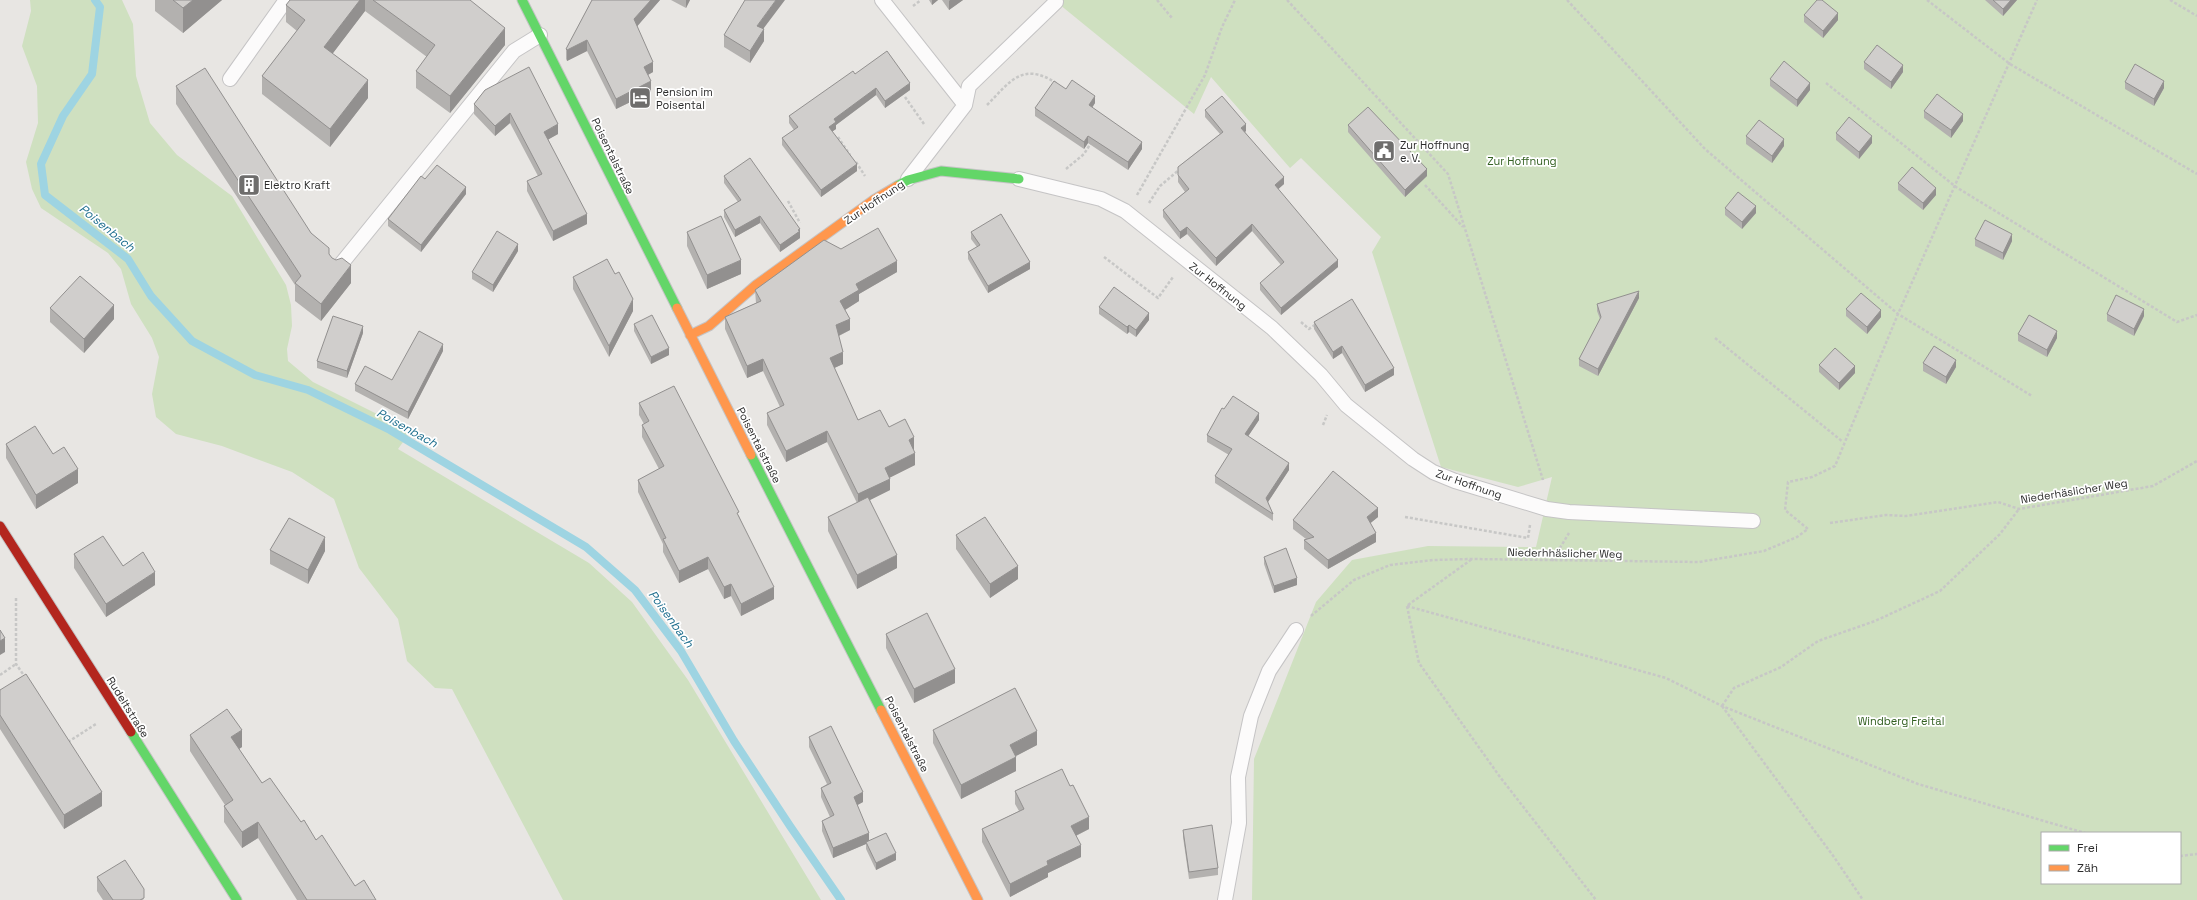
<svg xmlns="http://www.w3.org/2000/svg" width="2197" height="900" viewBox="0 0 2197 900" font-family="'Space Grotesk',sans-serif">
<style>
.green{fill:#cfe0c0;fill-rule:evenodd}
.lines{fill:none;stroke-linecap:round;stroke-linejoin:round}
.stream{stroke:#9ed4e2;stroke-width:8}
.lane-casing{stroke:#c5c4c5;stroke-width:16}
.fast-casing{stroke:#c5c4c5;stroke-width:11}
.slow-casing{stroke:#c5c4c5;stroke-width:11}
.jam-casing{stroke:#c5c4c5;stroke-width:11}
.path{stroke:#c7c7c6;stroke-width:2.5;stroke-dasharray:3 2;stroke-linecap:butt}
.lane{stroke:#fcfbfb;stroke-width:14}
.fast{stroke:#63d668;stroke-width:9}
.slow{stroke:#ff974d;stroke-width:9}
.jam{stroke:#b3261e;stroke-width:9}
.wall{fill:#b3b1af}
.shaded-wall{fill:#92908f}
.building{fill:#d0cecc;stroke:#92908f}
.labels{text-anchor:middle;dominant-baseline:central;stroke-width:3.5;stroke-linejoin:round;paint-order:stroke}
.poi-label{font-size:11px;fill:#2c2c2c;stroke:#fff;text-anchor:start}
.street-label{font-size:11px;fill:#2c2c2c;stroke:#fff}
.park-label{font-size:11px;fill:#346123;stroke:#fff}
.water-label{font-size:12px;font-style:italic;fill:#1e6e8e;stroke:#fff}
</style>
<rect width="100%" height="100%" fill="#e8e6e3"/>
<!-- green -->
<path class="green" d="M30,0H122L133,24L136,76L150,123L177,155L232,196L286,285L291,305L292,326L287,349L288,361L313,382L411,431L398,449L589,563L632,602L688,680L821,900H563L452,689L435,688L407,661L398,619L359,568L334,499L292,472L222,446L176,434L156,417L152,394L159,357L152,338L131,304L121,269L108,253L41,208L32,189L26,162L38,123L37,86L22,46L31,11Z
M1054,0H2197V900H1252L1254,759L1316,602L1352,560L1428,546L1536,547L1552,477L1518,487L1441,467L1372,252L1381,237L1301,158L1290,168L1211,77L1194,114ZM2042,833H2180V883H2042Z"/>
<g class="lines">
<!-- stream -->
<path class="stream" d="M95,0L100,7L92,74L63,116L41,164L45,195L128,259L151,296L192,341L255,375L308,390L390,430L586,547L635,590L681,651L734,741L790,826L841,900"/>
<!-- lane casing -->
<g class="lane-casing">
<path id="lane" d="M882,0L965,105L908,179
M230,79L286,0
M965,105L969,86L1056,2
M1019,179L1101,199L1125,211L1272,328L1321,375L1346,405L1413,459L1433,472L1455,481L1547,509L1569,512L1753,521
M337,269L514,51L540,35
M1225,900L1239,823L1238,777L1251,716L1269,671L1296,630"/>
</g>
<!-- fast casing -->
<g class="fast-casing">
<path id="fast" d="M522,0L677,308
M897,186L908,180L941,171L1019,179
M751,455L881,710
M131,732L237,900"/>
</g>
<!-- slow casing -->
<g class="slow-casing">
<path id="slow" d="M677,308L751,455
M690,335L709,326L756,285L875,199L897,186
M881,710L978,900"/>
</g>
<!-- jam casing -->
<g class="jam-casing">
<path id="jam" d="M0,526L131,732"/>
</g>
<!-- path -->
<path class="path" d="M1157,0L1172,18
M1287,0L1448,174L1543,480
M1567,0L1705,149L1898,314L2032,396
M1927,0L2010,64L2197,174
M2170,0L2197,16
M913,6L921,0
M1826,83L1956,187L2177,322L2197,315
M905,97L924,124
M987,105C1010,82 1022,61 1056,83
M838,137L850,155
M856,162L865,176
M1066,169L1084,154L1091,143
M1425,185L1463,227
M1137,195L1205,75L1222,27L1235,0
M788,201L800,223
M1149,203L1160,186L1180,169
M1104,257L1158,298L1173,277
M1301,322L1309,329L1316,324
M1715,338L1843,442
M1323,425L1327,415
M1405,517L1528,538L1530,525
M1830,523L1886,515L1906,516L1998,502L2019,509L2153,486L2197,461
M1552,561L1569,533
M16,598V664L25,677
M1408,605L1472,559
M1407,606L1666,678L1722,706L1918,784L2085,833
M1407,606L1419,663L1500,777L1596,900
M1311,616L1354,580L1390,565L1433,560L1472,559L1699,562L1764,551L1797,537L1808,529L1785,510L1788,482L1812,477L1835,466L1898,314L2037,0
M0,675L16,664
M1722,706L1734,688L1781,667L1818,641L1875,621L1940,591L2000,534L2019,509
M1722,706L1834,857L1863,900
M68,742L96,724
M2180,856L2197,854"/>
<!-- lane -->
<use href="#lane" class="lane"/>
<!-- fast -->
<use href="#fast" class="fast"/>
<!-- slow -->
<use href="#slow" class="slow"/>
<!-- jam -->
<use href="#jam" class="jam"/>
</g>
<!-- wall -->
<path class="wall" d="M155,0H222L183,33L155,11Z
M290,0H470L505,45L450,113L416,88V71L427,57L365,11L332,54L368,98L330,147L262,94V76L297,31L286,22V5Z
M592,0H660L637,26L653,72L648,75L651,92L616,109L587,51L567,61L566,59V49Z
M671,0H690L686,8Z
M929,0H938L932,5Z
M942,0H963L949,10Z
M1985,0H2017L2003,16Z
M1804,15L1838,20L1823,38L1804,22Z
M763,29L764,41L750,63L724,47V35Z
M1864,62L1903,72L1891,89L1864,69Z
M855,74L910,90L885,108L876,95L836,125V129L832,131L857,171L821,197L782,145V138L794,130L789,123V116Z
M1770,79L1810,90L1797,107L1770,86Z
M2125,82L2164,88L2154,106L2125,89Z
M176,86L311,233L329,255L351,283L321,321L295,301V285L176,104Z
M1066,89L1095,103L1092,108L1142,149L1128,170L1088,143L1084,149L1035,116V108Z
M485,90L558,134L548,139L587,224L553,241L527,191V181L538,176L510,123L495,136L474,114V104Z
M1205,110L1246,131L1245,132L1284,184L1278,189L1338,267L1281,315L1260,290V283L1281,265L1252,231L1216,266L1187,234L1180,239L1163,217V210L1185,192L1178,182V167L1220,134L1205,117Z
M1924,111L1963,121L1951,138L1924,118Z
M1348,125L1427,176L1405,197L1348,132Z
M1836,133L1872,143L1859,159L1836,140Z
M1746,136L1784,146L1772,163L1746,144Z
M724,176L800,236V238L780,252L760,223L735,237L724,217V210L738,202L724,183Z
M425,179L466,194L421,252L388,226V219Z
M1898,183L1936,195L1923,210L1898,190Z
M1725,208L1756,213L1742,229L1725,215Z
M687,232L741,274L707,289L687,246Z
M971,232L1030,269L988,293L968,259V252L977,247L971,239Z
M1975,239L2012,241L2003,260L1975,246Z
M841,249L897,272L859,294V301L845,310L850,330L839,336L843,364L834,368L858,420L889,427L914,449H913L915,465L889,478L890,490L870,500L897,568L857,589L828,531V517L857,503L827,442L786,462L767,425V413L780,407L763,371L747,378L725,329V317L756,303L755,290Z
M518,251L493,292L472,279V272Z
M573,277L633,311L609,357L573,289Z
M1639,298L1598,376L1579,366V359L1600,319L1597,311V304Z
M1099,307L1149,320L1136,337L1129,332L1127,334L1099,314Z
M50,308L114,319L84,353L50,322Z
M1846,309L1881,317L1867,334L1846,316Z
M2107,314L2144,316L2134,336L2107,321Z
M1314,322L1394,375L1365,392L1342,353L1333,359L1314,329Z
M634,324L669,355L651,364L634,331Z
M363,333L347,378L317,368V361Z
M2018,334L2057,338L2047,357L2018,341Z
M443,351L408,419L355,391V384L392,380Z
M1923,363L1956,367L1946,384L1923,371Z
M1819,365L1855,373L1839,390L1819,372Z
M639,403L739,516L774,599L741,616L731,596L724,599L708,569L679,583L663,552V544L638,492V480L659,469L642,437V425L644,424L639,415Z
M1224,409L1259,420L1248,436L1289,470L1268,502L1273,514V521L1215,483V476L1229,455L1207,442V435Z
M6,444L53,454L78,483L36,509L6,458Z
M1378,517L1370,523L1376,542L1328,569L1304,549V540L1306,539L1293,529V520Z
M956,535L1018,579L990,598L956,549Z
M270,550L325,551L308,584L270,564Z
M74,554L123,566L155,585L106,617L74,568Z
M1264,557L1297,585L1274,593L1264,564Z
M886,634L955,683L914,703L886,648Z
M0,690L102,806L64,829L0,729Z
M933,730L1037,745L1016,756V771L961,799L933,743Z
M190,735L242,747L239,749L262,783L301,822L355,886L376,900H297L258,838L242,848L224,822V806L225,805L190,751Z
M809,737L863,802L857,805L869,841L896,860L876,870L866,849V844L833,858L822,831V821L830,817L821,797V788L827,784L809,747Z
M1070,786L1089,829L1076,836L1081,857L1048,873V877L1010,897L982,842V829L1019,811L1015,804V791Z
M1183,830L1218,868V875L1189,879L1183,837Z
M97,877L144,900H103L97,891Z"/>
<!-- shaded-wall -->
<path class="shaded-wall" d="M193,0H222L183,33V8Z
M360,0H365V11L324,65V47Z
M651,0H660L634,30V19Z
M686,0H690L686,8Z
M776,0H785L757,37V26Z
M932,0H938L932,5Z
M950,0H963L949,10V1Z
M2011,0H2017L2003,16V9Z
M1838,13V20L1823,38V31Z
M505,28V45L450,113V96Z
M764,29V41L750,63V51Z
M587,40V51L567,61V50Z
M653,62V72L644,77V67Z
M1903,65V72L1891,89V82Z
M368,80V98L330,147V129Z
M651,81V92L616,109V99Z
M2164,81V88L2154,106V99Z
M910,83V90L885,108V101Z
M1810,83V90L1797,107V100Z
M876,88V95L836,125V129L829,134V127L834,119Z
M1095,96V103L1089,112V105Z
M510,113V123L495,136V126Z
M1963,114V121L1951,138V130Z
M558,124V134L544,142V132Z
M1246,124V131L1241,135V128Z
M1088,136V143L1084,149V142Z
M1872,136V143L1859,159V152Z
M1784,139V146L1772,163V156Z
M1142,142V149L1128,170V162Z
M857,164V171L821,197V190Z
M1427,169V176L1405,197V190Z
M1284,177V184L1275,192V185Z
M466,187V194L421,252V245Z
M1936,188V195L1923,210V203Z
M1756,206V213L1742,229V222Z
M587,214V224L553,241V231Z
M760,216V223L735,237V230Z
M1252,224V231L1216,266V258Z
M1187,227V234L1180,239V232Z
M800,229V238L780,252V245Z
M2012,234V241L2003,260V253Z
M518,244V251L493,292V285Z
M741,260V274L707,289V275Z
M1338,260V267L1281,315V308Z
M897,261V272L859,294V301L840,313V301L856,284Z
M1030,262V269L988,293V286Z
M351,265V283L321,321V304Z
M1639,291V298L1598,376V369Z
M633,299V311L609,357V346Z
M114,305V319L84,353V339Z
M2144,309V316L2134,336V329Z
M1881,310V317L1867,334V327Z
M1149,313V320L1136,337V330Z
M850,319V330L836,337V325Z
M1129,325V332L1127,334V327Z
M363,326V333L347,378V371Z
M2057,331V338L2047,357V350Z
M443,344V351L408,419V412Z
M1342,346V353L1333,359V352Z
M669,348V355L651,364V357Z
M843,352V364L830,370V358Z
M763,359V371L747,378V366Z
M1956,360V367L1946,384V377Z
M1855,366V373L1839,390V383Z
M1394,368V375L1365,392V385Z
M1259,413V420L1245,441V434Z
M827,431V442L786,462V451Z
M914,437V449L909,452V440Z
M915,453V465L885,480V468Z
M1289,463V470L1266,505V498Z
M78,469V483L36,509V495Z
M890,479V490L858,506V494Z
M1378,508V517L1367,526V517Z
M1376,533V542L1328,569V560Z
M325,537V551L308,584V570Z
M897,555V568L857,589V575Z
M708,557V569L679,583V571Z
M1018,566V579L990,598V584Z
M155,572V585L106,617V604Z
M1297,578V585L1274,593V586Z
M731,584V596L724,599V587Z
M774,587V599L741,616V604Z
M5,638V652L0,655V641Z
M955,669V683L914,703V689Z
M242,730V747L231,754V737Z
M1037,731V745L1010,759V745Z
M1016,757V771L961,799V785Z
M102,792V806L64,829V815Z
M863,792V802L854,807V797Z
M1089,817V829L1071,838V826Z
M258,822V838L242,848V832Z
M869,833V842H866V844L833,858V848Z
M1081,845V857L1048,873V877L1010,897V884L1047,861Z
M896,853V860L876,870V863Z"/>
<!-- building -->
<path class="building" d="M173,0H193L183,8Z
M290,0H360L324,47L368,80L330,129L262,76L305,20L286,5Z
M373,0H470L505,28L450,96L416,71L435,45Z
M592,0H651L634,19L653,62L644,67L651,81L616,99L587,40L567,50L566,49Z
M745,0H776L757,26L764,29L750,51L724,35Z
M1817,0H1822L1838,13L1823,31L1804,15Z
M1993,0H2011L2003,9Z
M1877,45L1903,65L1891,82L1864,62Z
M887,51L910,83L885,101L876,88L834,119L836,122L829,127L857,164L821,190L782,138L798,127L789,116L853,71L855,74Z
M1784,61L1810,83L1797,100L1770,79Z
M2135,64L2164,81L2154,99L2125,82Z
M529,67L558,124L544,132L587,214L553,231L527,181L542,174L510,113L495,126L474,104L485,90Z
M205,68L311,233L329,248V254L332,258L336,260L342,258L351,265L321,304L295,283L301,276L176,86Z
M1072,80L1095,96L1089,105L1142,142L1128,162L1088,136L1084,142L1035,108L1054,81L1066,89Z
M1937,94L1963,114L1951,130L1924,111Z
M1222,96L1246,124L1241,128L1284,177L1275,185L1338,260L1281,308L1260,283L1284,262L1252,224L1216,258L1187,227L1180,232L1163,210L1189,189L1178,175V167L1223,132L1205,110Z
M1368,107L1427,169L1405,190L1348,125Z
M1849,117L1872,136L1859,152L1836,133Z
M1759,120L1784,139L1772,156L1746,136Z
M750,158L800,229L798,230L800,231L780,245L760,216L735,230L724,210L741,200L724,176Z
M437,165L466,187L421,245L388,219L421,176L425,179Z
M1912,167L1936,188L1923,203L1898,183Z
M1738,192L1756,206L1742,222L1725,208Z
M1001,214L1030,262L988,286L968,252L980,245L971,232Z
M721,216L741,260L707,275L687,232Z
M1985,220L2012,234L2003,253L1975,239Z
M878,228L897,261L856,284L859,290L840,301L850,319L836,325L843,352L830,358L858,420L880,410L889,427L905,419L914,437L909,440L915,453L885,468L890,479L858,494L827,431L786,451L767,413L784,405L763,359L747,366L725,317L761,301L755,290L824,240L841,249Z
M497,231L518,244L493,285L472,272Z
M607,259L615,274L619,272L633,299L609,346L573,277Z
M80,276L114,305L84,339L50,308Z
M1114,287L1149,313L1136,330L1129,325L1127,327L1099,307Z
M1639,291L1598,369L1579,359L1601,317L1597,304Z
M1861,293L1881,310L1867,327L1846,309Z
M2116,295L2144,309L2134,329L2107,314Z
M1352,299L1394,368L1365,385L1342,346L1333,352L1314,322Z
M652,315L669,348L651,357L634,324Z
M2029,315L2057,331L2047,350L2018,334Z
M333,316L363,326L347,371L317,361Z
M419,331L443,344L408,412L355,384L365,366L392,380Z
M1934,346L1956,360L1946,377L1923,363Z
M1835,348L1855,366L1839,383L1819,365Z
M674,386L739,512L737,513L774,587L741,604L731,584L724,587L708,557L679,571L663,539L666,538L638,480L664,466L642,425L649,421L639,403Z
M1233,396L1259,413L1245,434L1289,463L1266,498L1273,514L1215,476L1232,449L1207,435L1222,408L1224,409Z
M35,426L53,454L64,447L78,469L36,495L6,444Z
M1333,471L1378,508L1367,517L1376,533L1328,560L1304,540L1314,537L1293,520Z
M868,497L897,555L857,575L828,517Z
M985,517L1018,566L990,584L956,535Z
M289,518L325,537L308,570L270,550Z
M103,536L123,566L143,552L155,572L106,604L74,554Z
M1286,548L1297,578L1274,586L1264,557Z
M927,613L955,669L914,689L886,634Z
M0,630L5,638L0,641Z
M26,674L102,792L64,815L0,715V690Z
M1015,688L1037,731L1010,745L1016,757L961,785L933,730Z
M227,709L242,730L231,737L262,783L270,778L301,822L304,820L316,840L322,835L355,886L364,880L376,900H307L258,822L242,832L224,806L233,800L190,735Z
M831,726L863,792L854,797L869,833L833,848L822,821L834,815L821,788L831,783L809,737Z
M1062,769L1070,786L1073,785L1089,817L1071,826L1081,845L1047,861L1048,865L1010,884L982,829L1024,809L1015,791Z
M1212,825L1218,868L1189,872L1183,830Z
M886,833L896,853L876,863L866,842Z
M125,860L144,889V898L140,900H113L97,877Z"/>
<!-- icons -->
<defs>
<g id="hotel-square" transform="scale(1.15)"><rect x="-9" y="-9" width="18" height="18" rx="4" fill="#6e6d6c" stroke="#fff"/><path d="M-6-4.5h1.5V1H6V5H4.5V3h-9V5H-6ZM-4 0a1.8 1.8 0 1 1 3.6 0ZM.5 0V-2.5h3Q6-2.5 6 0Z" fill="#fff"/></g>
<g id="civic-square" transform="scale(1.15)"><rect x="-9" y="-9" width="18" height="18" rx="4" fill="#6e6d6c" stroke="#fff"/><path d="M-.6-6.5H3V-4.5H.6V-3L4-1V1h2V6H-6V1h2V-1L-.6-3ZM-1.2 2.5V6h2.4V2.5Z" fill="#fff"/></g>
<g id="building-square" transform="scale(1.15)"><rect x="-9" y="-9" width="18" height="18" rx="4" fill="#6e6d6c" stroke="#fff"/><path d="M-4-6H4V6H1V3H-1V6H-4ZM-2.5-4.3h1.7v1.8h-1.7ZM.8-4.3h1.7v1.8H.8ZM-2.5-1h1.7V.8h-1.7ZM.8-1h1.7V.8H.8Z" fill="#fff"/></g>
</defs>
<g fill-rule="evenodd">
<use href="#hotel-square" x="640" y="98"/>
<use href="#civic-square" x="1384" y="151"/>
<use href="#building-square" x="249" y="185"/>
</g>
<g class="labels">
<!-- poi labels -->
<g class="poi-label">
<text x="656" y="92">Pension im<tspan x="656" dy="13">Poisental</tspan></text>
<text x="1400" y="145">Zur Hoffnung<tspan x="1400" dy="13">e. V.</tspan></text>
<text x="264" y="185">Elektro Kraft</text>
</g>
<!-- street labels -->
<g class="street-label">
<text transform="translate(613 156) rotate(64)">Poisentalstraße</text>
<text transform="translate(874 202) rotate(-34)">Zur Hoffnung</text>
<text transform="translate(1218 286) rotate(38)">Zur Hoffnung</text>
<text transform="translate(759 445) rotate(63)">Poisentalstraße</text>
<text transform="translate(1469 484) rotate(19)">Zur Hoffnung</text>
<text transform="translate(2074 491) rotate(-9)">Niederhäslicher Weg</text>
<text transform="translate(1565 553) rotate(1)">Niederhhäslicher Weg</text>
<text transform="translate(128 707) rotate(58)">Rudeltstraße</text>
<text transform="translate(907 734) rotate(63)">Poisentalstraße</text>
</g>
<!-- park labels -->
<g class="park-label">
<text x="1522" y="161">Zur Hoffnung</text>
<text x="1901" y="721">Windberg Freital</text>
</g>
<!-- water labels -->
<g class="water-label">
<text transform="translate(107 228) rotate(39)">Poisenbach</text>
<text transform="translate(407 428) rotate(29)">Poisenbach</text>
<text transform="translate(671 619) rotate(54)">Poisenbach</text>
</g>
</g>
<!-- legend -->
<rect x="2041" y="832" width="140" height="52" fill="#ffffff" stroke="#ababab"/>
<rect x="2049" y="845" width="20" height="6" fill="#63d668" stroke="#ababab"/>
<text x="2077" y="852" font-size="12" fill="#2c2c2c">Frei</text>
<rect x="2049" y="865" width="20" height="6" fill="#ff974d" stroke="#ababab"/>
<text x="2077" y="872" font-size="12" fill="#2c2c2c">Zäh</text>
</svg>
